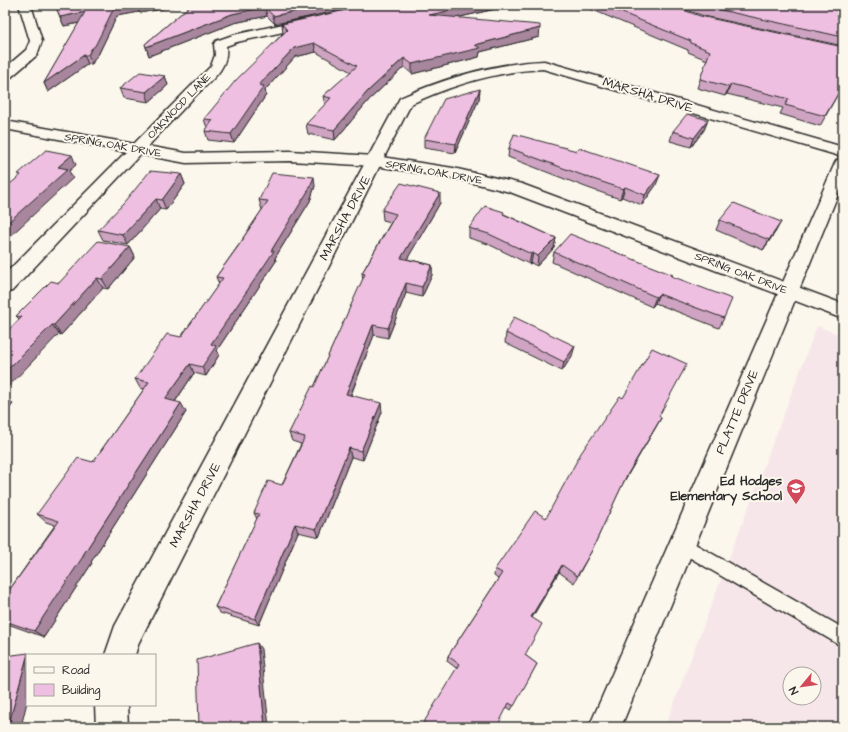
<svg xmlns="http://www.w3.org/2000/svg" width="848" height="732" viewBox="0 0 848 732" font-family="'Architects Daughter',sans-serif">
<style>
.built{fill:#f7e6e9;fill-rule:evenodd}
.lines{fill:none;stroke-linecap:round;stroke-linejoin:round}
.lane-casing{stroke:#2b2b2b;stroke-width:3}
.street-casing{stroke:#2b2b2b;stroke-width:3}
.secondary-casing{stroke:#2b2b2b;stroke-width:3}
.lane{fill:#fbf7ec;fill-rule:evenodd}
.street{fill:#fbf7ec;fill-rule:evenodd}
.secondary{fill:#fbf7ec;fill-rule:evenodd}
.wall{fill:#cea4c2;stroke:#2b2b2b}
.shaded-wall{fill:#a7869e;stroke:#2b2b2b}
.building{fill:#efbfe1;stroke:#2b2b2b}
.labels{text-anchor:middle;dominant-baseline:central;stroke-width:4;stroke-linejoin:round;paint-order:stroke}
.far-street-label{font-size:11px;fill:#2b2b2b;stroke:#fbf7ec}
.street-label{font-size:13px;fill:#2b2b2b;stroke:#fbf7ec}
.poi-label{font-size:13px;font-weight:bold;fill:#2b2b2b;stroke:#fbf7ec;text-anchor:end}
</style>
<rect width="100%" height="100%" fill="#fbf7ec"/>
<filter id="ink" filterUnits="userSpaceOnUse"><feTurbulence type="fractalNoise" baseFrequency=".025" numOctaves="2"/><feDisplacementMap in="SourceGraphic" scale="8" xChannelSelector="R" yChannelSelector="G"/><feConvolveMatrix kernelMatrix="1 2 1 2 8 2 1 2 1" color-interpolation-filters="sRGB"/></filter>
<g filter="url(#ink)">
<!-- built -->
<path class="built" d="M817,326L843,336V727H665ZM790,674H814V698H790Z"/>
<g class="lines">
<!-- lane casing -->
<g class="lane-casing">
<path id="lane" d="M681,536L843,628V647L675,549L673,544L675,539Z"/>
</g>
<!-- street casing -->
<g class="street-casing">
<path id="street" d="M19,5H31L42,41L37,55L10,78L5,79V68L26,50L30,41Z
M311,18L315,19L317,22L315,25L237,42L226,46C229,68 212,80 197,94L12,291L5,293V274L211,66L215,55L214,44L216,41L233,35Z
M544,61L843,147V157L543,69C498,71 452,85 411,104L139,642L135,655H105L115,626L400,98C445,78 495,63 544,61Z
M843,158V182L621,727H589L835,163L837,160Z
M95,705H127L128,727H96Z"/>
</g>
<!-- secondary casing -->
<g class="secondary-casing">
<path id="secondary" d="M5,121L186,153L290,151L375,156L453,168L522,184L843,304V319L510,192L453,178L375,166L290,161L186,163L5,129Z"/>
</g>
<!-- lane -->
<use href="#lane" class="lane"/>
<!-- street -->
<use href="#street" class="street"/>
<!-- secondary -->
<use href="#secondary" class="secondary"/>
</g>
<!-- wall -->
<path class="wall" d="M55,5H182L140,13L139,12L117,16L98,55L95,58L92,64H88L48,92L44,83L79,23L64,26Z
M191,5H365L275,24L267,16L234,23L149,56L145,44Z
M369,5H513L456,18L539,37L480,52L479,57L412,74L404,67L369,100L335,140L308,134L306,124L325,105L323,96L351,72L316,52L295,57L265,90L266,95L234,143L208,140L205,131L207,128L204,119L283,33L282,24Z
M581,5H668L843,85L820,126L780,114L783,108L727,94L725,96L697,88L707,60L688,52V50Z
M672,5H843V46L704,16Z
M165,76L168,85L149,102L124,98L120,88Z
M480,89L479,99L455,153L424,148V139Z
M708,120L704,130L691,147L670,141L673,131Z
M509,148L656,185L642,205L622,197L620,199L588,188L508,157Z
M181,174L185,184L166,210L160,209L128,245L103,240L98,230Z
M315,186L310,201L275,258L276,261L217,350L219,355L206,376L194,373L175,402L186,412L91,562L92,563L44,637L5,623V596L55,525L46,522L37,514L93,462L144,389L140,388L135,379L181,337L219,284L216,277L243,239V238L262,210L259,200Z
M440,203L407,259L432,265V275L422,297L406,293L388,338L374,335L351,395L382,412L363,460L351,457L319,537L298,532L259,625L220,613L215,607L257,519L254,513L282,485L301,444L292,441L289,433L314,387L363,280L362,273L391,222L383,220L382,210Z
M504,214L556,238L554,248L537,266L531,263L529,264L488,244L469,238V228Z
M720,220L776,231L763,250L716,230Z
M130,247L135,257L108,289L103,288L61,335L19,319L16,316L59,283Z
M554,252L672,276L724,318L719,328L655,303L652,307L552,262Z
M506,333L572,356L562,371L505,343Z
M659,416L661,418L624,481L591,552L574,583L559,572L532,617L525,655L537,664L511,710L447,661L448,656L498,579L494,576L495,569L546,518Z"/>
<!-- shaded-wall -->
<path class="shaded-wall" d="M128,5H137L139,12L117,16L98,55L95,58L92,64L88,55L114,8Z
M137,5H182L140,13Z
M324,5H365L275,24L273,16Z
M476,5H513L429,24V15Z
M265,7L267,16L234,23L149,56L146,47L232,14Z
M85,12L89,21L64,26L60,17Z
M540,28L539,37L480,52L479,57L412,74V64L475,45Z
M314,43L316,52L295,57L265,90L266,95L234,143L231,134L259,85L294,48Z
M84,55L88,64L48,92L44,83Z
M404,58V67L369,100L335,140L334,130L368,91Z
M165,76L168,85L149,102L146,92Z
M731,84L727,94L725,96L729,87Z
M480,89L479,99L455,153L456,144Z
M708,120L704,130L691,147L694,138Z
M72,155L76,165L69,171L73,178L5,241V225L58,167Z
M181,174L185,184L166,210L162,200Z
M660,175L656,185L642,205L645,195Z
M314,177L315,186L310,201L275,258L276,261L217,350L219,355L206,376L202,367L211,344L271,251Z
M625,187L622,197L620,199L623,189Z
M440,193V203L402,268L401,258Z
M156,199L160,209L128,245L123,235Z
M781,222L776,231L763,250L769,240Z
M556,238L554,248L537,266L538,256Z
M130,247L135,257L108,289L102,279Z
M533,253L531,263L529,264L531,254Z
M432,265V275L422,297V287Z
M97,278L103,288L61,335L54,325Z
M406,283V293L388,338V328Z
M659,294L655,303L652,307L656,297Z
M52,325L59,334L5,390V372Z
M373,325L374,335L347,404L346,394Z
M575,346L572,356L562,371L564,362Z
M190,364L194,373L170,409L165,399Z
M5,395L13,404L5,414Z
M181,403L186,412L91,562L92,563L44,637L34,631Z
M381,403L382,412L363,460L361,451Z
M661,418L656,427L622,485L626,477Z
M349,448L351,457L319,537L316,529Z
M295,524L298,532L259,625L255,619Z
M562,565L559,572L529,623L531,617Z
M257,643L261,649L269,727H265Z
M27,657V702L21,727H8Z"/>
<!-- building -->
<path class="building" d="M55,5H128L114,8L95,46L91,49L88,55H84L44,83L85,12L60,17Z
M191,5H324L273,16L265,7L232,14L146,47L145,44Z
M369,5H476L429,15L540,25V28L475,45L480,48L412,64L404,58L368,91L334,130L306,124L331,98L323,96L357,66L314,43L294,48L259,85L264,86L231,134L205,131L213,120L204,119L236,80L287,30L282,24Z
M603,5H669L700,16L843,47V54L841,56L843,57V85L825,116L785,105L789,99L731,84L729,87L700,79L710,51L691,43V41Z
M701,5H843V37L707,7Z
M140,72L165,76L146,92L120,88Z
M480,89L456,144L424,139L444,99Z
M687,114L708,120L694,138L673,131Z
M514,134L577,151L580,148L660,175L645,195L625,187L623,189L590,178L509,148Z
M46,150L72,155L58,167L68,169L5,225V188L21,175L18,174Z
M150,171L181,174L162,200L156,199L123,235L98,230L124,203Z
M272,173L314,177L308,191L271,251H274L211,344L216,346L202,367L190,364L165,399L181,403L83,555H84L34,631L5,621V596L59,521L37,514L78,458L93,462L149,382L135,379L167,334L181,337L223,278L216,277L244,238H243L268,201L259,200Z
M401,183L440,193L401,258L432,265L422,287L406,283L388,328L373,325L346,394L381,403L361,451L349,448L316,529L295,524L255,619L215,607L259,514L254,513L268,481L282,485L305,437L289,433L312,386L314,387L365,274L362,273L396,214L382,210Z
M734,203L781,222L769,240L720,220Z
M485,206L504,212L503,214L556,238L538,256L533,253L531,254L489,234L469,228Z
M570,234L673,275L671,276L732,299L724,318L659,294L656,297L554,252Z
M98,241L130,247L102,279L97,278L54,325H52L5,372V333L22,317L16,316L51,281L59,283Z
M514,317L575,346L564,362L506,333Z
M652,348L687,364L659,416L661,418L626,477L591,552L577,576L562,565L531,617L542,624L525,655L537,664L514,706L509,703L497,727H421L459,664L448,656L502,573L495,569L535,511L546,518L581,453L620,396L623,398Z
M257,643L265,727H199L197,660Z
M28,653L8,727H5V656Z"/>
</g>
<!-- icons -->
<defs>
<g id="school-pin" transform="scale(1)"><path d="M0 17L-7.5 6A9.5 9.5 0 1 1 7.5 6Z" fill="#d1495b" stroke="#fbf7ec"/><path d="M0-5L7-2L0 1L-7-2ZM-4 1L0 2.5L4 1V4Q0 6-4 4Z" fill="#fff"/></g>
</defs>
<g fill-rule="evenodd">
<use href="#school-pin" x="796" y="488"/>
</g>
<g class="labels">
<!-- far-street labels -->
<g class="far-street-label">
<text transform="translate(179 106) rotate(-46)">OAKWOOD LANE</text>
<text transform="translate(113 145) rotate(10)">SPRING OAK DRIVE</text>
<text transform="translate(434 172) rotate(10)">SPRING OAK DRIVE</text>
<text transform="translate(741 273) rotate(21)">SPRING OAK DRIVE</text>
</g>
<!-- street labels -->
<g class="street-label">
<text transform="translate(648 95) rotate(17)">MARSHA DRIVE</text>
<text transform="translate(345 218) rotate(-62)">MARSHA DRIVE</text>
<text transform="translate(737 412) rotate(-67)">PLATTE DRIVE</text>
<text transform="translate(195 505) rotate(-62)">MARSHA DRIVE</text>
</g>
<!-- poi labels -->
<g class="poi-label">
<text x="782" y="481">Ed Hodges<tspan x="782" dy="15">Elementary School</tspan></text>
</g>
</g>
<!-- margin -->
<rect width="848" height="732" fill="none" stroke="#fbf7ec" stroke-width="20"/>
<rect x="10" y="10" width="828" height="712" fill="none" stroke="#2b2b2b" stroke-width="1.5" filter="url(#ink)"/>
<!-- legend -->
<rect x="26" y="654" width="130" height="52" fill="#fbf7ec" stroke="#a8a59f"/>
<rect x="34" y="667" width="20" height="6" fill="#fbf7ec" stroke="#a8a59f"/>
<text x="62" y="674" font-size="12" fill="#2b2b2b">Road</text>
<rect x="34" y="684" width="20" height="12" fill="#efbfe1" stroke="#a8a59f"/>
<text x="62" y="694" font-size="12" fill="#2b2b2b">Building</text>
<!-- north arrow -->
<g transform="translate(802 686) rotate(241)"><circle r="19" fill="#fbf7ec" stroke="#a8a59f"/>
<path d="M0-3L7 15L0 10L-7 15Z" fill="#d1495b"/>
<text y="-6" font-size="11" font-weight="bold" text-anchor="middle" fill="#2b2b2b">N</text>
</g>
</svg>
